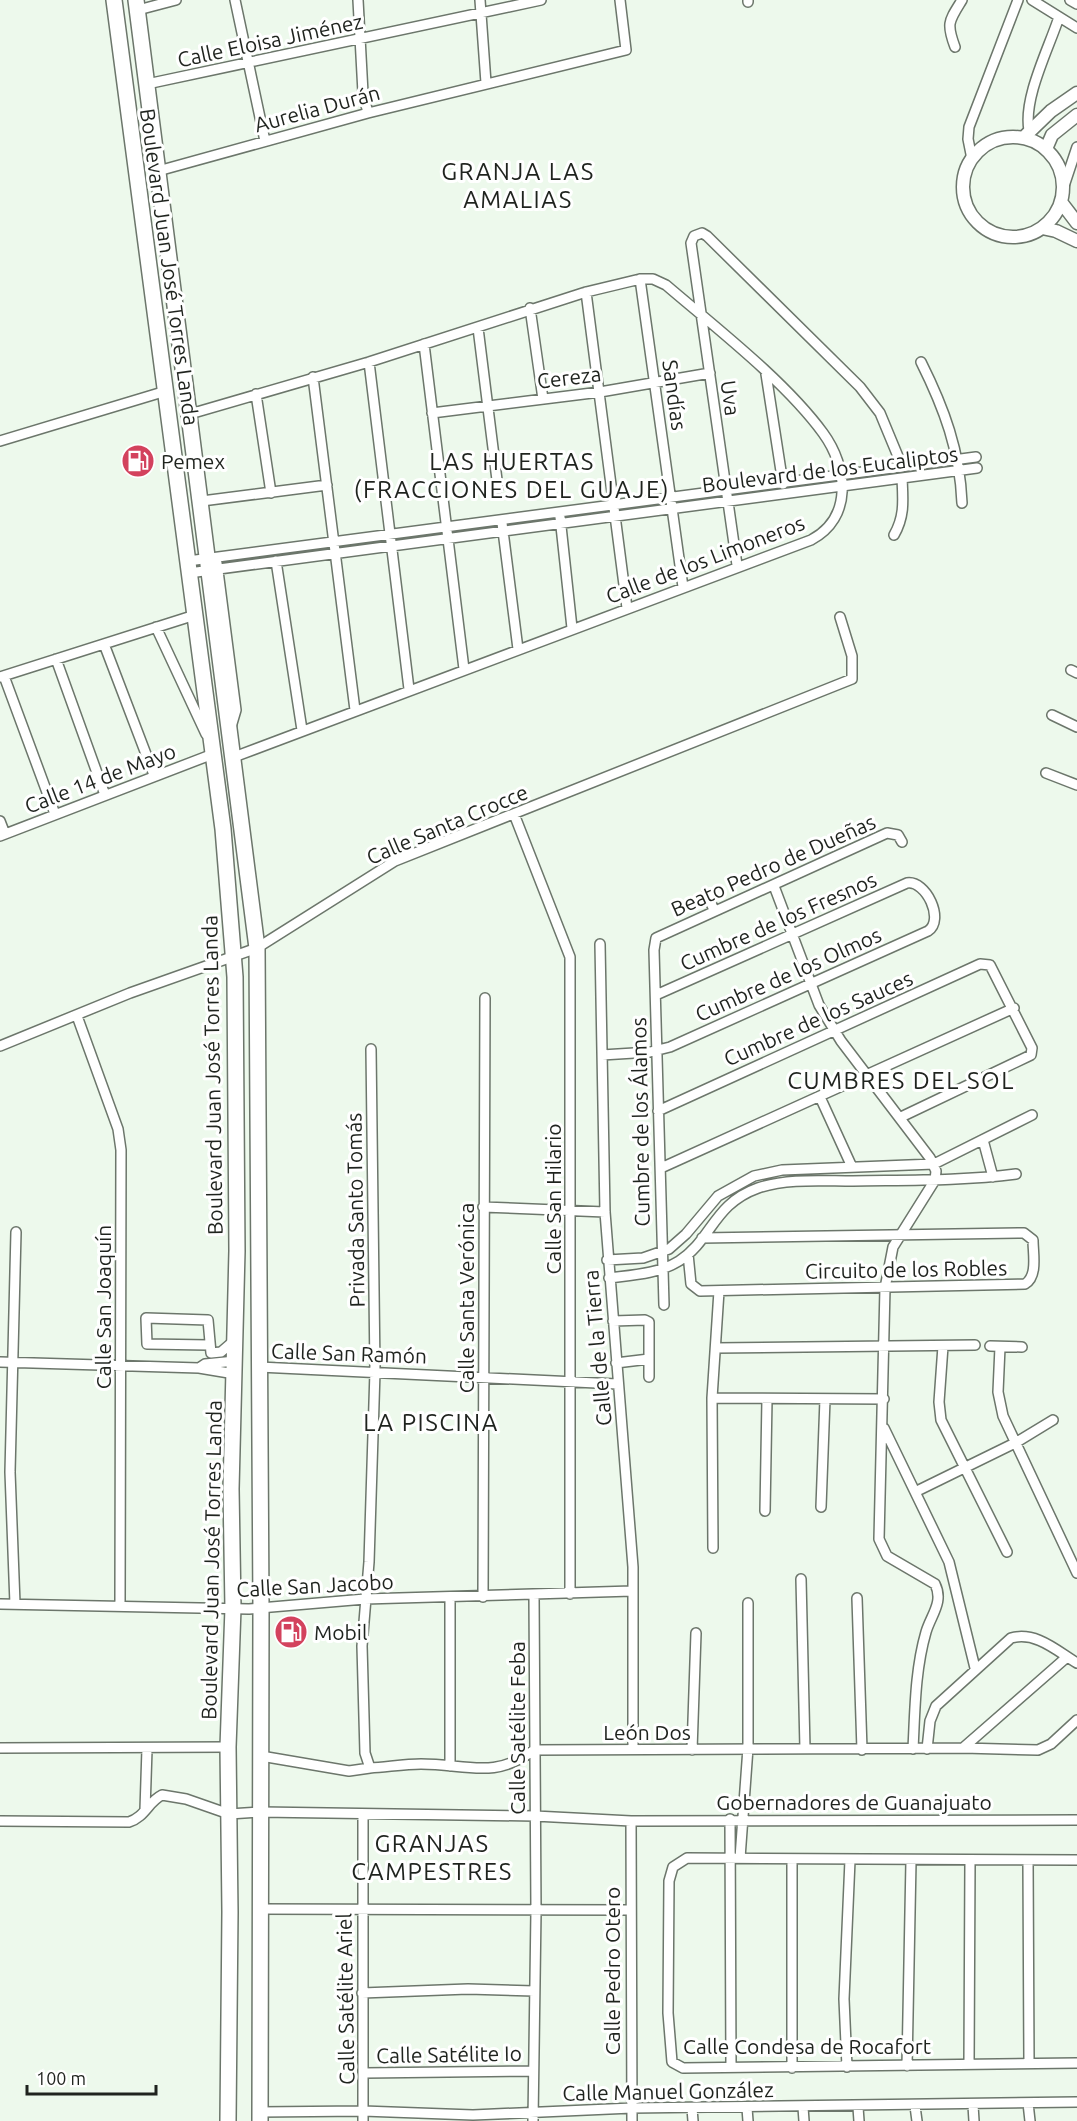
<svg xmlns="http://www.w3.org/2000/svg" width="1077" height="2121" viewBox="0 0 1077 2121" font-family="Ubuntu,sans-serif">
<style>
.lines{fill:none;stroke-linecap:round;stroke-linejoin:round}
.minor-casing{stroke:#6c766b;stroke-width:12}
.tertiary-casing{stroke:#6c766b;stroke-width:15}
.primary-casing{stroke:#6c766b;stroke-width:18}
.minor{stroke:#fff;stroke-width:9}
.tertiary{stroke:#fff;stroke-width:12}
.primary{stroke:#fff;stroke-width:15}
.labels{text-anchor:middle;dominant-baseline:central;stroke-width:6;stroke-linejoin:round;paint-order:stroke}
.street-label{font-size:21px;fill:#1f231e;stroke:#fff}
.poi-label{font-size:21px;fill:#1f231e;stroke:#fff;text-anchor:start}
.quarter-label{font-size:24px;letter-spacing:1.5px;fill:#1f231e;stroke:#fff}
</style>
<rect width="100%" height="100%" fill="#edf9ec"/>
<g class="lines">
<!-- minor casing -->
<g class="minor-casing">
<path id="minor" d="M235,0L265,141
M358,0L363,93L368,113
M480,0L486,83
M748,0V2
M1032,0L1077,28
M1070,0L1077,4
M138,10L176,0
M955,47C946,23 949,21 962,0
M147,84L541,0
M1029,130C1023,98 1049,48 1059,17
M972,159L968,139L969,127L1018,0
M158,171L368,113L626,50L620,0
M1063,189L1077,147
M640,279L683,587
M586,292L627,608
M530,308L543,399
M478,328L498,488
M424,344L464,669
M369,362L409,689
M921,362C944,408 960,451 962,503
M766,374L783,484
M313,377L355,710
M256,394L271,493
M432,413L600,392L710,373
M190,414L369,362L586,292L640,279H653L666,285C715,327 785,381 823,433C848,467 853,518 811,540L234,757
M0,441L166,391
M202,501L327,485
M560,517L572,628
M502,523L518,649
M894,535C905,516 903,500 902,478
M188,561L976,457
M276,561L302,730
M217,563L236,710L231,727
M737,565L691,243L694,236L702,233L707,236L860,387L880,413L902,466
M189,573L977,468
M156,627L206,734
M104,644L154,775
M56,659L105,795
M1071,670L1077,673
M4,676L55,814
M0,677L195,615
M1052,715L1077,727
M1046,773L1077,785
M514,814L570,957V1594
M0,821L5,834
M0,836L213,754
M774,886L819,1005L841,1041L930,1158L936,1171L935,1180L893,1247L885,1288L879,1539L887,1556L935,1584C944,1602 931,1615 926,1632C915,1670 915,1710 913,1749
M707,894L714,910
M600,944L605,1212L633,1567V1749
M77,1016L118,1129L121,1150L120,1605
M0,1046L130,993L257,948L395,861L852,679V656L840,617
M371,1049L375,1371L369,1562L362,1646L365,1753L370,1768C387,1767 405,1764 421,1764C466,1764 494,1780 534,1750L963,1748L1038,1750L1051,1744L1077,1720
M602,1055L650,1052L670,1047L928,931C945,920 926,880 907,883L656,995
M820,1097L852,1167
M658,1111L980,964L990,965L1032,1048L1031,1055L901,1117
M983,1140L993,1177
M661,1168L1014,1008
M483,1207L605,1212
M688,1254L691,1284L700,1291L1025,1284C1038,1276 1033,1254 1033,1240L1024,1233L702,1238
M607,1260L643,1258L669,1249L686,1234L718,1196L754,1176L782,1170L934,1164L1032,1115
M609,1278C633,1275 658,1274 679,1261C712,1240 713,1204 758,1188C788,1178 821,1181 853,1181C907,1180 962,1181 1016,1174
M664,1305L654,950L656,938L887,833L898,835L902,842
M613,1321L645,1320L649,1322V1377
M208,1345L147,1344L146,1318L208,1320L211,1353L221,1352L235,1340
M943,1346L939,1402L941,1420L1007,1552
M990,1346L1022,1347
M1000,1347L998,1392L1003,1416L1077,1573
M716,1348L975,1345
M0,1362L199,1368L235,1374
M616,1363L649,1359
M259,1367L617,1384
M199,1368L205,1364L235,1361
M712,1398L884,1399
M884,1428L949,1562L975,1668
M917,1491L1017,1442L1053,1420
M821,1507L825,1399
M765,1511L767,1399
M713,1548L712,1398L719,1291
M801,1579L805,1749
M483,1597L485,998
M450,1598V1766
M857,1598L862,1750
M0,1604L249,1609L365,1599L632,1591
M15,1604L10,1472L16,1232
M0,1748L228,1747
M963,1748L1067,1657
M927,1749L930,1721L936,1706L1011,1638C1036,1631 1057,1651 1077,1663
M692,1750L696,1633
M261,1756L349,1771L370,1768
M145,1810L147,1749
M730,1819L731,2067
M0,1821L129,1822C145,1817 148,1802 162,1795L186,1799L229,1814L261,1812L535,1816L631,1821L1077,1820
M631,1821L632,2121
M740,1858L748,1748V1603
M1077,1860L687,1858L673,1867L669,1881L668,2013L672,2062L683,2068L1077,2063
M1028,1861L1029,2063
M260,1909L629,1910
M362,1993L468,1989L534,1991
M969,2064L970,1861
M907,2066L911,1861
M847,2067L844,1999L850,1860
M792,2068V1860
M365,2073L533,2071
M1028,2103L1030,2121
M973,2105L974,2121
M915,2106L917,2121
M803,2107L804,2121
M858,2107L859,2121
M692,2108L693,2121
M747,2108L748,2121
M260,2112L363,2111L473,2115L632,2108L1077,2102
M363,2121V1814
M533,2121L536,1911L534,1595"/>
</g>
<!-- tertiary casing -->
<g class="tertiary-casing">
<path id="tertiary" d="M963 187a50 50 0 1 1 100 0a50 50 0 1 1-100 0Z
M1023,138L1051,111L1077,93
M1046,149L1052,135L1077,115
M1061,202L1077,223
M1042,228L1056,231L1077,241"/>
</g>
<!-- primary casing -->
<g class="primary-casing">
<path id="primary" d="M114,0L223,829L235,977L237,1251L231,1489L233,1608L228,1747L230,1912L228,2121
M136,0L257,948L261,1608L260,2121"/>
</g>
<!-- minor -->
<use href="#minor" class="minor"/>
<!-- tertiary -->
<use href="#tertiary" class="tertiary"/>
<!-- primary -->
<use href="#primary" class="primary"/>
</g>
<!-- icons -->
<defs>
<g id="fuel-disc" transform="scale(1.725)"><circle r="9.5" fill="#d3425d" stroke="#fff"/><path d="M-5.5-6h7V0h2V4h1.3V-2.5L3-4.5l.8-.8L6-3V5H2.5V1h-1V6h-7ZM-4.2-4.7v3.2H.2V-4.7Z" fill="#fff"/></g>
</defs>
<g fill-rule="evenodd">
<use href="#fuel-disc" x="138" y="461"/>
<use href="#fuel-disc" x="291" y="1632"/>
</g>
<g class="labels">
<!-- street labels -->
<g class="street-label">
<text transform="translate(270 40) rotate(-12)">Calle Eloisa Jiménez</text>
<text transform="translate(317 108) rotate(-15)">Aurelia Durán</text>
<text transform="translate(170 267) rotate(82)">Boulevard Juan José Torres Landa</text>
<text transform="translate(569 377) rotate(-7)">Cereza</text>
<text transform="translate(675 395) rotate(82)">Sandías</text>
<text transform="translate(731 398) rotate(82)">Uva</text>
<text transform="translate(830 469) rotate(-7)">Boulevard de los Eucaliptos</text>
<text transform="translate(705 559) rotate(-21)">Calle de los Limoneros</text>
<text transform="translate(100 778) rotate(-21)">Calle 14 de Mayo</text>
<text transform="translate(447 824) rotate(-23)">Calle Santa Crocce</text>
<text transform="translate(773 865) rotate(-24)">Beato Pedro de Dueñas</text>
<text transform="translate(778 921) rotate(-24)">Cumbre de los Fresnos</text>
<text transform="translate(788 974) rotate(-24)">Cumbre de los Olmos</text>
<text transform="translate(818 1018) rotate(-24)">Cumbre de los Sauces</text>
<text transform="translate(212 1075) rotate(-91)">Boulevard Juan José Torres Landa</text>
<text transform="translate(640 1122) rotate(-91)">Cumbre de los Álamos</text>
<text transform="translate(553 1199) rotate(-90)">Calle San Hilario</text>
<text transform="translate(355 1210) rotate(-91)">Privada Santo Tomás</text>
<text transform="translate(906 1269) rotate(-1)">Circuito de los Robles</text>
<text transform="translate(466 1298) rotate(-90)">Calle Santa Verónica</text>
<text transform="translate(103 1307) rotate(-90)">Calle San Joaquín</text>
<text transform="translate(597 1348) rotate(-95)">Calle de la Tierra</text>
<text transform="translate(349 1353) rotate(2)">Calle San Ramón</text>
<text transform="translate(211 1560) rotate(-89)">Boulevard Juan José Torres Landa</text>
<text transform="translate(315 1585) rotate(-3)">Calle San Jacobo</text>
<text transform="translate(517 1728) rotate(-90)">Calle Satélite Feba</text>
<text x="647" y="1732">León Dos</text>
<text x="854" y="1802">Gobernadores de Guanajuato</text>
<text transform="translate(612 1971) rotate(-90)">Calle Pedro Otero</text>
<text transform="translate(345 1999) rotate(-91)">Calle Satélite Ariel</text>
<text x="807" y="2046">Calle Condesa de Rocafort</text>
<text transform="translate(449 2054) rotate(-1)">Calle Satélite Io</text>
<text transform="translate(668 2091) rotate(-1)">Calle Manuel González</text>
</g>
<!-- poi labels -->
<g class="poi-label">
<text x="161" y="461">Pemex</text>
<text x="314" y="1632">Mobil</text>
</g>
<!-- quarter labels -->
<g class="quarter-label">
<text x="518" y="171">GRANJA LAS<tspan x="518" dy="28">AMALIAS</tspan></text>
<text x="512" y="461">LAS HUERTAS<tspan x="512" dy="28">(FRACCIONES DEL GUAJE)</tspan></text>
<text x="901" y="1080">CUMBRES DEL SOL</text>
<text x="431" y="1422">LA PISCINA</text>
<text x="432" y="1843">GRANJAS<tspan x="432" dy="28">CAMPESTRES</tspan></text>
</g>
</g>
<!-- scale -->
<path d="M27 2085v9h129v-9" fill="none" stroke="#1f231e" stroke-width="3"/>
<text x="36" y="2085" font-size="18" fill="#1f231e" stroke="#ffffff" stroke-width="4.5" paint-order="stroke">100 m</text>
</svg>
